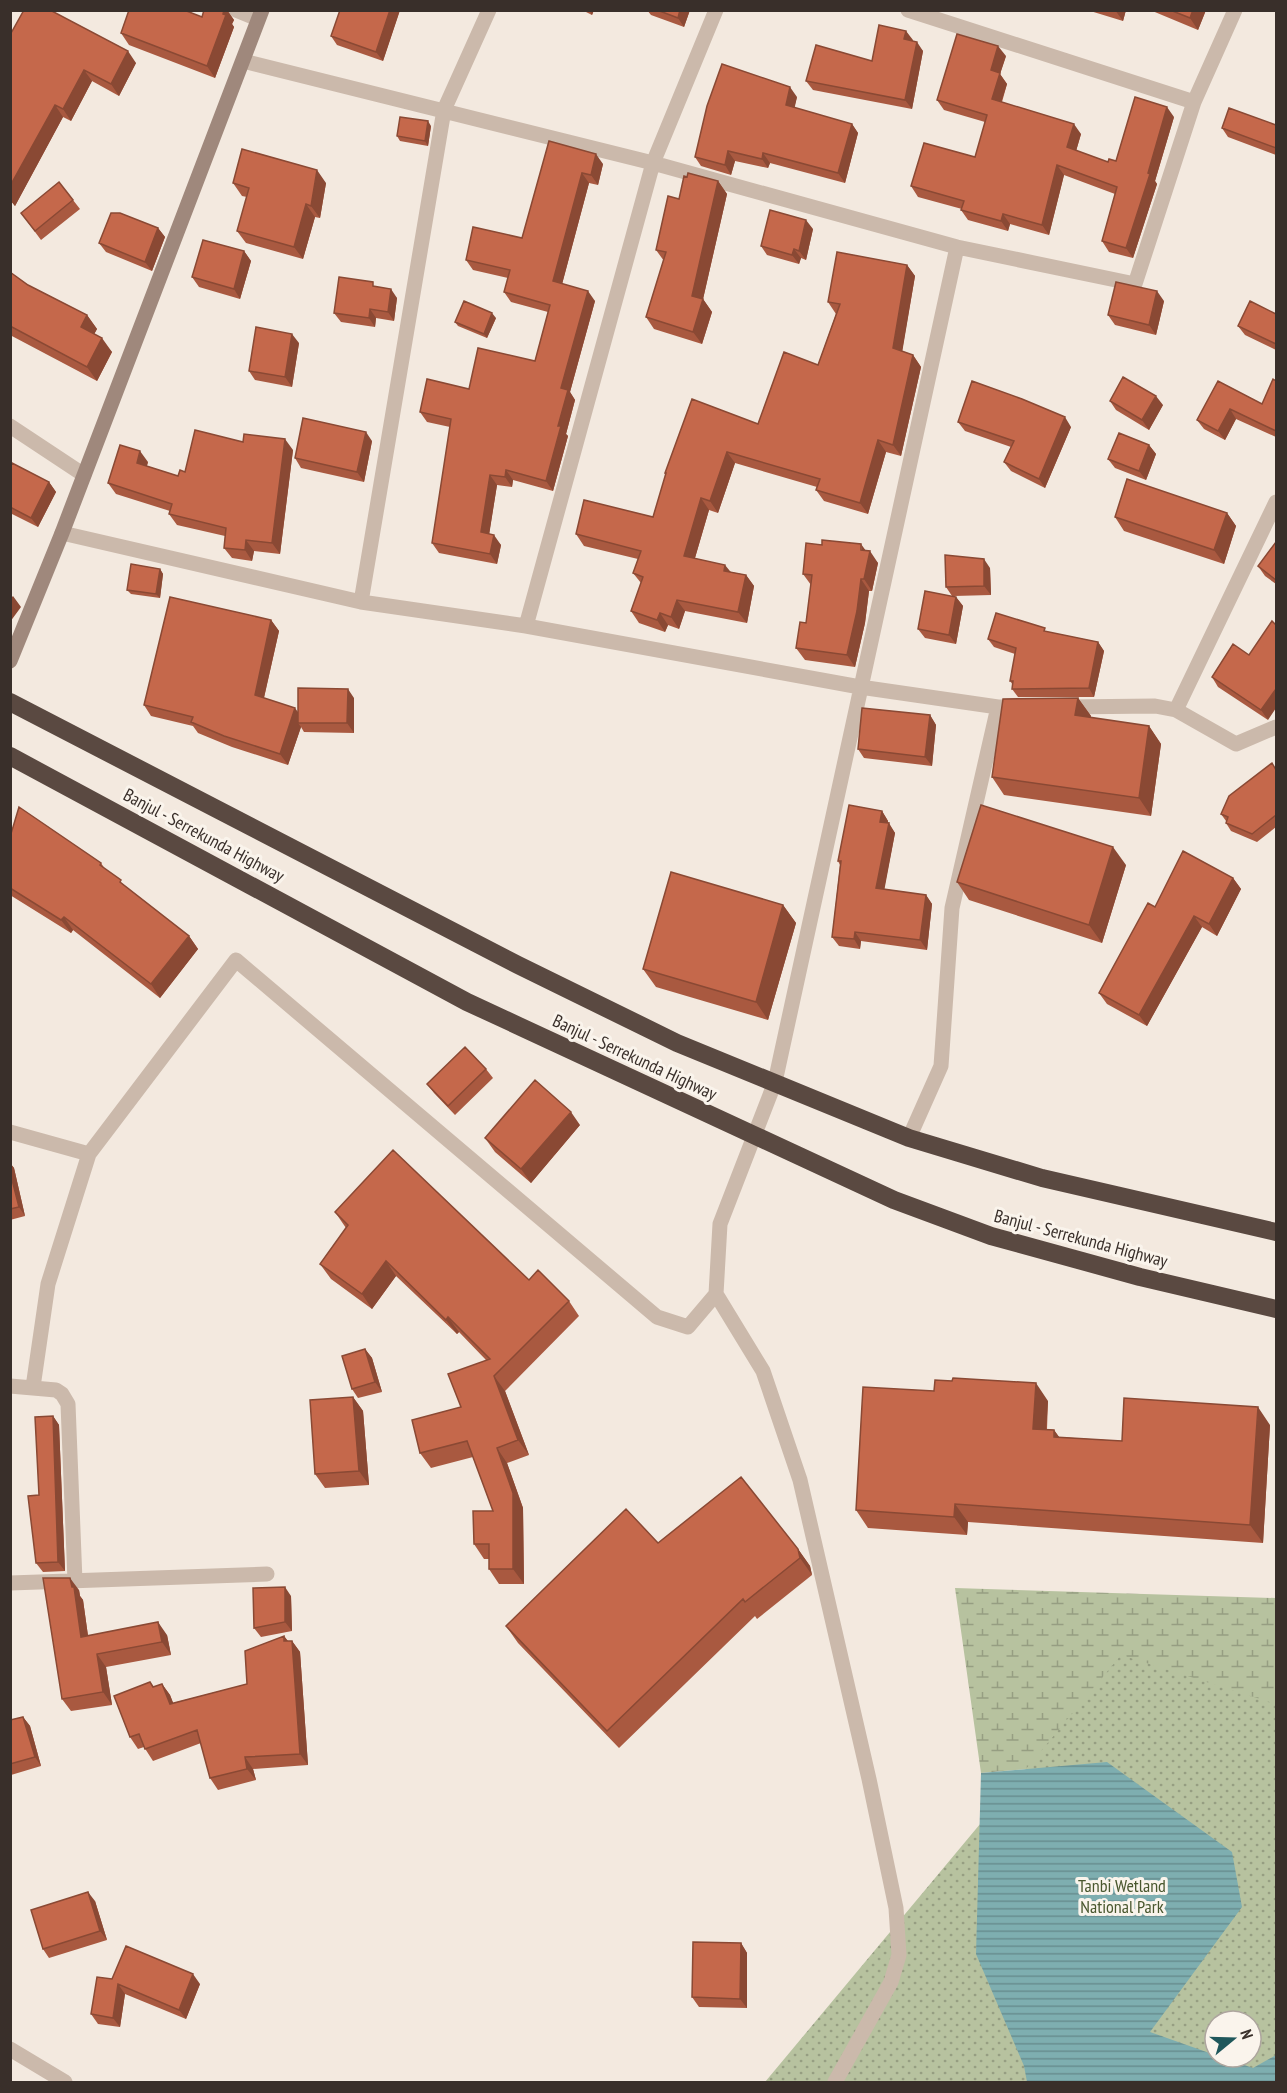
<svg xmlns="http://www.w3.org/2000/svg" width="1287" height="2093" viewBox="0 0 1287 2093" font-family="'PT Sans Narrow',sans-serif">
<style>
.wetland{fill:url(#wetland-marsh)}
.park{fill:url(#park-dots);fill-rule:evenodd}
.water{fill:url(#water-rules)}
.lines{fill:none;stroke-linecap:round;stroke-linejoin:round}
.street{stroke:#cbb9ab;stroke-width:15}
.secondary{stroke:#9f887c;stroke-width:15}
.highway{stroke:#5a4941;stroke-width:18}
.wall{fill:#a95940}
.shaded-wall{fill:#8a4934}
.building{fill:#c5684b;stroke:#8a4934;stroke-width:1.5}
.labels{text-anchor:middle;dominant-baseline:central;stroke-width:6;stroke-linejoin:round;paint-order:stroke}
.street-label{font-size:18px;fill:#392f2a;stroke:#faf4ec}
.park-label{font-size:18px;fill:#49572e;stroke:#faf4ec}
</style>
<defs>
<pattern id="wetland-marsh" width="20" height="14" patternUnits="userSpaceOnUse" patternTransform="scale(1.5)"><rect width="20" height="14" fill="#b7c29f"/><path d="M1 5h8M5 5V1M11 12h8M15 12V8" fill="none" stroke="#969e82"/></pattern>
<pattern id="park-dots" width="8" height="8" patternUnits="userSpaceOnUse" patternTransform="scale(1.5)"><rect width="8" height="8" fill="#b7c29f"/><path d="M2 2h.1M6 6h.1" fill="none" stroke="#969e82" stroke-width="1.8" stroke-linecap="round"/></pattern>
<pattern id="water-rules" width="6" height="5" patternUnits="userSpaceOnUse" patternTransform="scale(1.5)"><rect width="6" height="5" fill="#7eaeb0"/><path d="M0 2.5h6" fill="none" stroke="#688e8f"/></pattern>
</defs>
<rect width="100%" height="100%" fill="#f3e9df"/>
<!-- wetland -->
<path class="wetland" d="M955,1588L1276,1598V2055L1251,2057V2021H1215L1107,1762L981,1773Z"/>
<!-- park -->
<path class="park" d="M1121,1655L1276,1704V2082H765ZM1215,2021H1251V2057H1215Z"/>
<!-- water -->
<path class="water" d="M1107,1762L1232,1852L1242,1907L1150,2032L1215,2055V2057H1221L1253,2068L1276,2055V2082H1027L1024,2066L976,1954L981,1773Z"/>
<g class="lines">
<!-- street -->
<path class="street" d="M236,10L258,19
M908,10L1194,102
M243,61L653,163L957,247L1135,284L1194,102L1235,10
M10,426L84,475
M62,533L361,602L526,626L860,687L998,707H1021
M361,602L444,110L489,10
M526,626L653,163L716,10
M1066,707L1155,706L1176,710L1276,502
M1176,710L1236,744L1276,727
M10,1132L89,1154
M909,1138L941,1066L952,908L998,707
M10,1386L56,1390L62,1394L68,1404L75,1581
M33,1387L48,1284L89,1154L236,960L657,1317L688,1327L716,1294
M10,1583L267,1574
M10,2049L65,2082
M835,2082L891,1982L899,1955L896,1908L869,1779L800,1480L763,1371L716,1294L720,1224L775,1082L957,247"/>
<!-- secondary -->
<path class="secondary" d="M10,661L62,533L262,10"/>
<!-- highway -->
<path class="highway" d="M10,702L518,965L677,1043L909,1138L1042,1178L1276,1232
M10,756L467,1002L894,1200L991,1236L1140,1277L1276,1309"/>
</g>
<!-- wall -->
<path class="wall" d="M204,10H227L234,20L232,24L234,27L215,78L129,45L121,33L202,17Z
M400,10L383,61L337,45L331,36Z
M582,10H594L592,15Z
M647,10H690L684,27L651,15Z
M1087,10H1126L1123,21Z
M1150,10H1206L1198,30Z
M906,31L912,41L923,51L912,109L813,90L806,81L872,61Z
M10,35L136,63L119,96L92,81L71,121L63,117L15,206L12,202L10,205Z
M1006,56L1000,74L1007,84L1002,102L1081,134L1076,151L1108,162L1116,161L1174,117L1155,181L1157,184L1133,258L1109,252L1102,241L1115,194L1064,175L1049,235L1010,224L1008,231L968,220L961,210L962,209L918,197L911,186L975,157L985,122L944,110L937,100Z
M797,97L794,108L852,124L858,133L845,183L770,163L768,168L735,161L731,175L701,166L695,157Z
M1276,125V155L1228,137L1222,128Z
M431,126L428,146L400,141L397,136Z
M549,141L603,164L598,185L589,183L562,284L595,301L570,392L575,400L566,434L568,436L553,491L513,480L512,487L497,485L489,534L501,545L497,564L439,553L432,543L450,427L427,422L420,412L469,389L535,361L548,312L511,302L504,292L508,278L473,270L466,260L522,238Z
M718,181L727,194L703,299L712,312L702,344L654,329L646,317L664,261L656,250L679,199Z
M233,183H326L320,218L315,217L303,259L246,243L237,231L247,197L242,196Z
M73,200L80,209L41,240L21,213Z
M158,228L165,237L152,271L106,252L99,243Z
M813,229L806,260L801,258L799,264L767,255L761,246Z
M244,251L251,261L240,299L199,287L192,277Z
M907,265L915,276L902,351L913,355L921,367L901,456L886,452L868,514L824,501L816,490L817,487L735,463L718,513L709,510L695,558L731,572L746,575L754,586L747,623L685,611L679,629L668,625L665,632L639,623L631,611L641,583L633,573L638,559L584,546L576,534L653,517L666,474L665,473L758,424L818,365L836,314L828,302Z
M10,272L28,285L87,315L97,329L94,334L112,352L97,381L10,335Z
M377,287L397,298L394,321L376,318L375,327L341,322L334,313Z
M1164,301L1156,335L1115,325L1108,315Z
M1276,314V350L1245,335L1238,326Z
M496,318L487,338L458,326L455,322Z
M299,343L292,387L255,380L249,371Z
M1218,381L1262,404L1276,381V437L1236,419L1225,440L1204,429L1197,420Z
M1110,401L1163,405L1149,430L1116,410Z
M958,422L1071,427L1045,488L1011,471L1004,462L1011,447L965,431Z
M372,441L364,482L301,468L295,458Z
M243,442L293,450L280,554L254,551L252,561L232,558L224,548L225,536L177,525L169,514L170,511L116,494L108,483L148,462L147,466L178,476L185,472Z
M1149,445L1156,454L1146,480L1115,468L1108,459Z
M10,467L49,482L56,492L38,527L10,513Z
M1227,513L1236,526L1224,564L1124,531L1115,517Z
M1276,542V584L1265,576L1258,566Z
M822,545L865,551L878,563L872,591H869L865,623L855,667L805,660L796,648L806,623L811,585L803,574Z
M990,568L991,595L954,596L956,597L963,606L956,644L925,638L918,629L952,596L946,587Z
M160,569L163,574L160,598L131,594L127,590Z
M271,620L279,631L264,698L298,712L354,698V733L304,732L301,727L288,765L232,747L198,733L193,726L151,716L144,705Z
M1048,632L1098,642L1104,651L1094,697H1018L1012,689L1013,685L1010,681L1015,654L994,647L988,639Z
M1233,644L1268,720L1218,687L1212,677Z
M1078,698L1091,716L1090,718L1149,726L1161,744L1151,816L1004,795L992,777Z
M930,715L936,725L932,766L864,758L858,749Z
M1276,770V827L1257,842L1231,831L1226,823V821L1221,814Z
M882,811L888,821V823L895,833L884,889L926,895L932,904L927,950L861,941L860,949L839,946L832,937L840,865L838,861Z
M10,837L101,863L105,869L125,886L189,936L198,949L160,998L73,930L71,933L10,895Z
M1126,865L1102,943L969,900L957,882Z
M1233,878L1241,889L1217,936L1202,927L1147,1026L1107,1004L1099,993L1155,907Z
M783,905L796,923L768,1020L656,987L643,969Z
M486,1069L493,1078L455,1115L434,1093L427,1084Z
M580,1125L531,1183L495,1152L485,1138Z
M10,1163L14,1168L25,1216L10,1220Z
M335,1212L529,1280L569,1301L579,1316L505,1391L529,1455L507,1463L523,1508L524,1584H499L489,1569V1559H484L474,1544L493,1511L473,1457L431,1468L420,1453L461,1407L486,1360L459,1332L457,1334L396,1276L372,1309L331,1279L320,1264L346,1228Z
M365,1349L372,1358L382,1392L358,1398L352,1389Z
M353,1397L363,1411L369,1485L325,1488L315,1474Z
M1048,1401L1047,1429L1054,1430L1059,1437L1122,1441L1270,1425L1263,1543L968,1522L967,1535L868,1528L856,1510Z
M53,1416L59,1425L65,1571L43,1572L36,1563L39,1495Z
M658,1543L798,1549L810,1566L812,1575L757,1619L755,1616L619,1748L518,1643L506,1626Z
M79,1590L80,1596L83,1600L88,1636L167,1635L171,1655L106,1667L112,1705L71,1711L62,1699Z
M291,1596L292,1631L261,1637L254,1628Z
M284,1636L288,1641H292L300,1652L308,1765L253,1769L256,1780L218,1790L210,1778L201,1743L153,1761L144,1747L138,1749L130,1737L150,1682L154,1687L162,1684L170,1695L173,1703L247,1684Z
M23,1717L30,1726L41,1766L11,1775L10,1720Z
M95,1901L107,1940L49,1958L43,1949Z
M741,1943L747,1953V2008L699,2007L692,1997Z
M112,1979L200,1984L186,2019L125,1994L120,2027L98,2024L91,2014Z"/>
<!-- shaded-wall -->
<path class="shaded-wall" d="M224,10H227L234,20L232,24L234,27L215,78L207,66Z
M390,10H400L383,61L376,52Z
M589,10H594L592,15Z
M680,10H690L684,27L678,18Z
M1115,10H1126L1123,21Z
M1193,10H1206L1198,30L1190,18Z
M906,31L913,40L911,49L904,39Z
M917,42L923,51L912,109L905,100Z
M998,46L1006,56L1000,74L1007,84L999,109L992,99L991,70Z
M128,51L136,63L119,96L111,84Z
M84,70L92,81L71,121L63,109Z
M790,87L797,97L793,115L786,105Z
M55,105L63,117L15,206L10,200V186Z
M1167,107L1174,117L1155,181L1157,184L1133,258L1126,248Z
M428,121L431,126L428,146L425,141Z
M852,124L858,133L845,183L838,173Z
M1074,124L1081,134L1074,158L1067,147Z
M728,151L735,161L731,175L725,165Z
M763,153L770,163L768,168L762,159Z
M596,154L603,164L598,185L591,175Z
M1057,165L1064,175L1049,235L1042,225Z
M317,170L326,183L320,218L311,206Z
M582,173L589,183L560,292L553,281Z
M718,181L727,194L701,308L703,299L712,312L702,344L693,332L692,296Z
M306,204L315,217L303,259L294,247Z
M1003,214L1010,224L1008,231L1001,221Z
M806,220L813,229L806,260L799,251Z
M158,228L165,237L152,271L145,262Z
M794,249L801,258L799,264L792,255Z
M244,251L251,261L240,299L234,289Z
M907,265L915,276L901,359L893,348Z
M391,289L397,298L394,321L388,312Z
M588,291L595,301L570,392L575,400L566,434L568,436L553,491L546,481L558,426L561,388Z
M1157,291L1164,301L1156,335L1149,325Z
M370,309L376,318L375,327L369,318Z
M492,313L496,318L487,338L484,334Z
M87,315L97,329L91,340L81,327Z
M292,334L299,343L292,387L285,377Z
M102,338L112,352L97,381L87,367Z
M913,355L921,367L901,456L893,445Z
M1156,396L1163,405L1149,430L1142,420Z
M1230,409L1236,419L1225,440L1218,431Z
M1065,417L1071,427L1045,488L1039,479Z
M366,432L372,441L364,482L357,472Z
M285,439L293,450L280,554L272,543Z
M878,440L886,452L868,514L860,503Z
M1149,445L1156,454L1146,480L1139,471Z
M140,451L148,462L144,474L137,463Z
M727,452L735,463L718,513L710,501Z
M506,470L513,480L512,487L505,477Z
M490,475L497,485L488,542L481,532Z
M49,482L56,492L38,527L31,518Z
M701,498L709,510L692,568L684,556Z
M1227,513L1236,526L1224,564L1214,550Z
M494,535L501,545L497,564L490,554Z
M246,540L254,551L252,561L245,550Z
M861,544L869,555L870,551L878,563L872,591L864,579Z
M984,559L990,568L991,595L984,586Z
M725,565L734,576L724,571Z
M160,569L163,574L160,598L156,594Z
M746,575L754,586L747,623L738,612Z
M861,579L869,591L865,623L855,667L847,655Z
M13,596L21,607L10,622V599Z
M956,597L963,606L956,644L949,635Z
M677,600L685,611L679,629L671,617Z
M660,613L668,625L665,632L657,620Z
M271,620L279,631L262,706L255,695Z
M1098,642L1104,651L1094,697L1089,688Z
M348,689L354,698V733L347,723Z
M1276,689V708L1268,720L1261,710Z
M1078,698L1091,716L1087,733L1075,715Z
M295,708L303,719L298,723L301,727L288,765L280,754Z
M930,715L936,725L932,766L925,757Z
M1149,726L1161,744L1151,816L1139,798Z
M882,811L888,821L886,831L880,822Z
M889,823L895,833L883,897L876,888Z
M1113,847L1126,865L1102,943L1089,925Z
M1233,878L1241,889L1217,936L1209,924Z
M926,895L932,904L927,950L920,940Z
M783,905L796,923L768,1020L756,1002Z
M1194,916L1202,927L1147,1026L1139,1015Z
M64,917L73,930L71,933L61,920Z
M855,932L861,941L860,949L854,939Z
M189,936L198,949L160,998L151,984Z
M571,1112L580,1125L531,1183L521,1169Z
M10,1163L14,1168L25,1216L19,1207L10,1172Z
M386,1261L396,1276L372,1309L362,1294Z
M448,1317L459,1332L457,1334L446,1320Z
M365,1349L372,1358L382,1392L375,1382Z
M494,1376L505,1391L529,1455L518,1440Z
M1036,1383L1048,1401L1045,1447L1033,1429Z
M353,1397L363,1411L369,1485L359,1471Z
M1258,1407L1270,1425L1263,1543L1250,1525Z
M53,1416L59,1425L65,1571L58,1562Z
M1054,1430L1067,1448L1054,1437Z
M497,1448L507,1463L523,1508L524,1584L513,1569Z
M955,1504L968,1522L967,1535L954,1517Z
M798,1549L810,1566L812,1575L800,1558Z
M70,1578L79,1590L80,1596L83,1600L90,1650L81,1637Z
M285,1587L291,1596L292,1631L285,1622Z
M158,1622L167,1635L171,1655L162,1642Z
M284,1636L292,1647V1641L300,1652L308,1765L300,1754Z
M97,1654L106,1667L112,1705L103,1692Z
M162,1684L170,1695L178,1715L170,1704Z
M23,1717L30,1726L41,1766L35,1757Z
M245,1757L253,1769L256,1780L247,1769Z
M88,1892L95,1901L107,1940L100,1931Z
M741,1943L747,1953V2008L740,1999Z
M193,1974L200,1984L186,2019L179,2010Z
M118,1984L125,1994L120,2027L113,2018Z"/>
<!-- building -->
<path class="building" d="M24,10H50L128,51L111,84L84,70L63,109L55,105L10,186V35Z
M129,10H184L202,17L204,10H224L223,14L226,15L207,66L121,33Z
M340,10H390L376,52L331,36Z
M657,10H680L678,18Z
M1170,10H1193L1190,18Z
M879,25L906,31L904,39L917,42L905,100L806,81L816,45L872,61Z
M957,34L998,46L991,70L1000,73L992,99L1074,124L1067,147L1108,162L1109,159L1116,161L1135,97L1167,107L1148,173L1150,174L1126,248L1102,241L1117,187L1057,165L1042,225L1003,214L1001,221L961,210L964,201L911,186L924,143L975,157L987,115L937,100Z
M722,64L790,87L786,105L852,124L838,173L763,153L762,159L728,151L725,165L695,157L707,106Z
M1229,108L1276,125V148L1222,128Z
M400,117L428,121L425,141L397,136Z
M549,141L596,154L591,175L582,173L553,281L588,291L561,388L568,390L558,426H561L546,481L506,470L505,477L490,475L481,532L494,535L490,554L432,543L451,419L420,412L427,379L469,389L478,348L535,361L550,305L504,292L510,270L466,260L473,227L522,238Z
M242,149L317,170L311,206L306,204L294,247L237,231L249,188L233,183Z
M688,173L718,181L692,296L703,299L693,332L646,317L666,252L656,250L668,196L679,199L684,176L687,177Z
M59,182L73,200L35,231L21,213Z
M770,210L806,220L799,251L794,249L792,255L761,246Z
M111,213H120L158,228L145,262L99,243Z
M203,240L244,251L234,289L192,277Z
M837,252L907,265L893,348L913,355L893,445L878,440L860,503L816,490L820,479L727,452L710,501L701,498L684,556L725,565L724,571L746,575L738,612L677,600L671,617L660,613L657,620L631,611L643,577L633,573L641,551L576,534L584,500L653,517L666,473H665L692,399L758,424L784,352L818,365L840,304L828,302Z
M10,272L28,285L87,315L81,327L102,338L87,367L10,326Z
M339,277L373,282V286L391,289L388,312L370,309L369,318L334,313Z
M1116,282L1157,291L1149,325L1108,315Z
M464,301L492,313L484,334L455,322Z
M1250,301L1276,314V344L1238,326Z
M256,327L292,334L285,377L249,371Z
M1123,377L1156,396L1142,420L1110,401Z
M1273,379L1276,381V431L1230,409L1218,431L1197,420L1218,381L1262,404Z
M972,381L1022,399L1065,417L1039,479L1004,462L1014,441L958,422Z
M303,418L366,432L357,472L295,458Z
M195,430L243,442L244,434L285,439L272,543L246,540L245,550L224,548L226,528L169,514L172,504L108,483L120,445L140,451L137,463L178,476L180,470L185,472Z
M1119,433L1149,445L1139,471L1108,459Z
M12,463L49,482L31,518L10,507V467Z
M1127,479L1227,513L1214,550L1115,517Z
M822,540L861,544V550L870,551L864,579H861L857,611L847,655L796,648L800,622L806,623L812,575L803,574L806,543L822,545Z
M1276,542V580L1258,566Z
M945,555L984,559V586L946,587Z
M131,564L160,569L156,594L127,590Z
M925,591L956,597L949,635L918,629Z
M170,597L271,620L255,695L295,708L280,754L224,736L191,722L193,717L144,705Z
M996,613L1045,628L1044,631L1098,642L1089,688L1012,689L1013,681H1010L1016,648L988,639Z
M1272,621L1276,625V689L1261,710L1212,677L1233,644L1249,655Z
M298,688L348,689L347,723H298Z
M1078,698L1075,715L1149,726L1139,798L992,777L1003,699Z
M862,708L930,715L925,757L858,749Z
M1272,763L1276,770V815L1252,834L1226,823L1228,817L1221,814L1229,796Z
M849,805L882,811L880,822L889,823L876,888L926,895L920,940L855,932L854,939L832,937L841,861H838Z
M981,805L1113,847L1089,925L957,882Z
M19,807L101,863L100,865L121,880L120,882L189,936L151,984L64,917L61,920L10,888V837Z
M1183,851L1233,878L1209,924L1194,916L1139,1015L1099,993L1148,903L1155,907Z
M671,872L783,905L756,1002L643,969Z
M465,1047L486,1069L448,1106L427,1084Z
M535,1080L571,1112L521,1169L485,1138Z
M393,1150L529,1280L538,1270L569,1301L494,1376L518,1440L497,1448L513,1493V1569H489V1544H474L473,1511H493L467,1441L420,1453L412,1420L461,1407L448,1374L490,1359L448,1317L446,1320L386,1261L362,1294L320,1264L348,1225L335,1212Z
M10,1172L19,1207L10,1209Z
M365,1349L375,1382L352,1389L342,1356Z
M953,1378L1036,1383L1033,1429L1054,1430V1437L1122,1441L1124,1398L1258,1407L1250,1525L955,1504L954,1517L856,1510L863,1387L934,1391L935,1380L952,1381Z
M353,1397L359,1471L315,1474L310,1400Z
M53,1416L58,1562L36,1563L28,1496L39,1495L35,1417Z
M741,1477L798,1549L800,1558L745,1602L743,1599L607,1731L506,1626L626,1509L658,1543Z
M43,1578H70L72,1587H74L81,1637L158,1622L162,1642L97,1654L103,1692L62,1699Z
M285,1587V1622L254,1628L253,1588Z
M284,1636V1641H292L300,1754L245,1757L247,1769L210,1778L197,1730L145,1749L139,1734L130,1737L114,1696L150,1682L153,1687L162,1684L170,1704L247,1684L245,1651Z
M23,1717L35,1757L10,1764V1720Z
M88,1892L100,1931L43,1949L31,1910Z
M693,1942L741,1943L740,1999L692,1997Z
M126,1946L193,1974L179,2010L118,1984L113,2018L91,2014L97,1977L112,1979Z"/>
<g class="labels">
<!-- street labels -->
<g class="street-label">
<text transform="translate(204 835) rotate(28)">Banjul - Serrekunda Highway</text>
<text transform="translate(635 1057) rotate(25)">Banjul - Serrekunda Highway</text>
<text transform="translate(1081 1238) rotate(15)">Banjul - Serrekunda Highway</text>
</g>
<!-- park labels -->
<g class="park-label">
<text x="1122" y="1885">Tanbi Wetland<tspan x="1122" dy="21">National Park</tspan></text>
</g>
</g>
<!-- border -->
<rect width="1287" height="2093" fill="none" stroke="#392f2a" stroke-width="24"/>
<!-- north arrow -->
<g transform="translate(1233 2039) rotate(71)"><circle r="28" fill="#faf4ec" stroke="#ada59e" stroke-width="1.5"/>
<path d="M0-4.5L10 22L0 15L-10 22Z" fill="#1f575b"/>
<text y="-9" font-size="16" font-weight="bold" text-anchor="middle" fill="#392f2a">N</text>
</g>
</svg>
